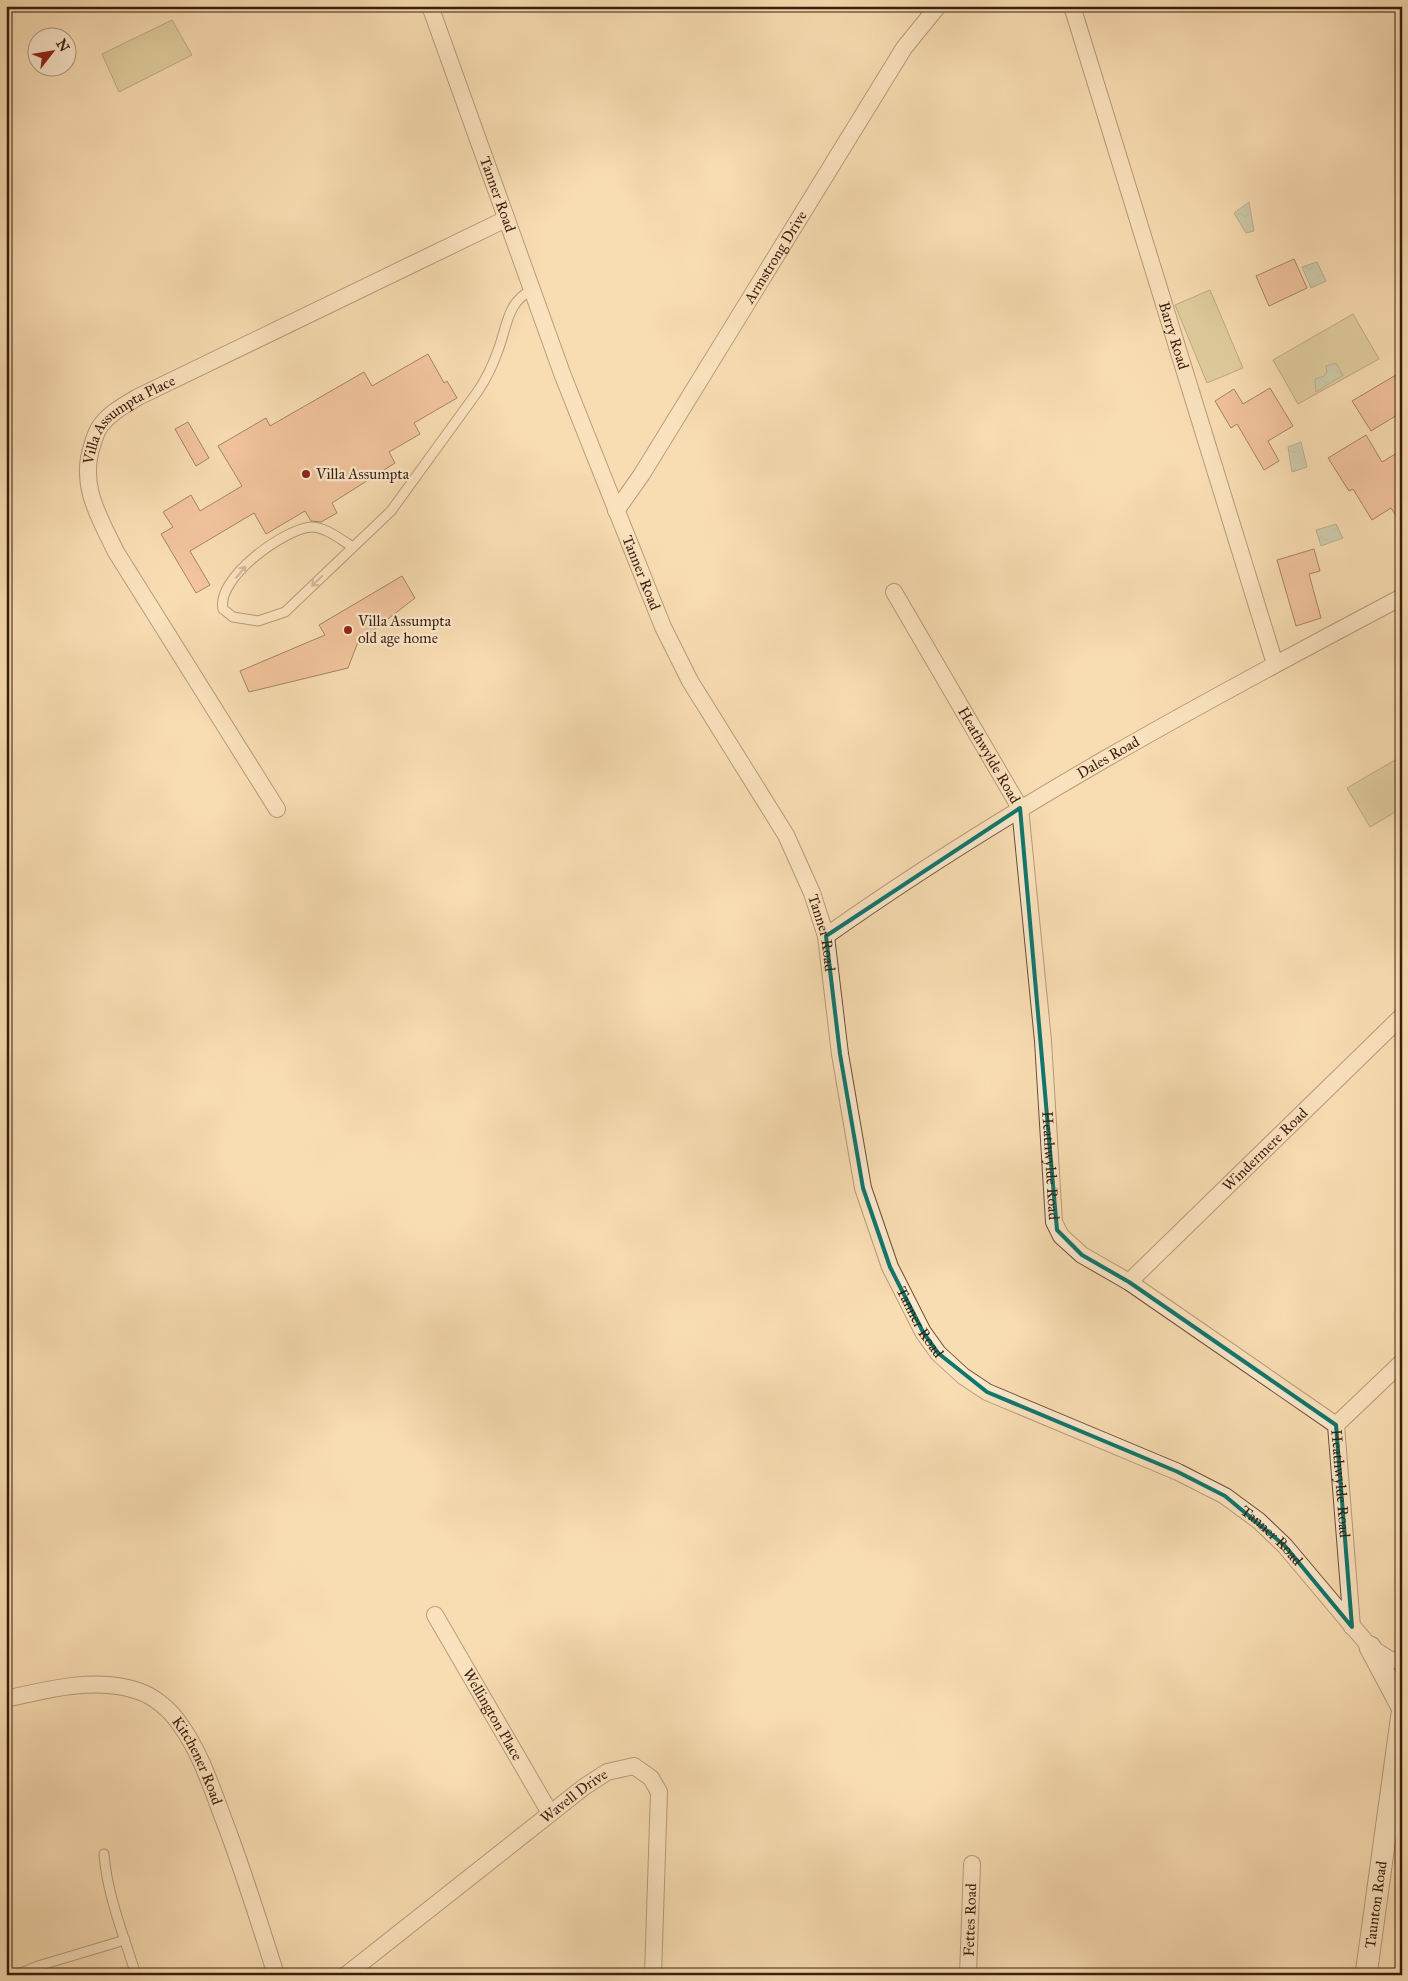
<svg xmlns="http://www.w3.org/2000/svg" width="1408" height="1981" viewBox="0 0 1408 1981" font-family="'IM FELL Great Primer',serif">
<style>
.pitch{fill:#c4bf88;stroke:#7e6e4b}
.water{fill:url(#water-ripples);stroke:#767c6d}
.building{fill:#eaa683;stroke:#391d0e}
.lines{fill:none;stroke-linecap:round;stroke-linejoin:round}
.service-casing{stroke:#694d37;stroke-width:11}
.minor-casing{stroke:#694d37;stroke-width:18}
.tertiary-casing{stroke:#694d37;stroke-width:23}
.service{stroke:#fbe9cd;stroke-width:9}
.minor{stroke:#fbe9cd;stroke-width:16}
.tertiary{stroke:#fbe9cd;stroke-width:21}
.oneway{stroke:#a48d77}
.marked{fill:none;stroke:#0f766e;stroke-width:4;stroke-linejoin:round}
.poi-dot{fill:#8f2418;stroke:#fbe9cd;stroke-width:2}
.labels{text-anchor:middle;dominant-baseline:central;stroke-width:4.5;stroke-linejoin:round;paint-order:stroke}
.street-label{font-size:15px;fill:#391d0e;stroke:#fbe9cd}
.poi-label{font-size:15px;fill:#391d0e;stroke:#fbe9cd;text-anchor:start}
</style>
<defs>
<pattern id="water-ripples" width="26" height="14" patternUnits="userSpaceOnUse" patternTransform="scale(1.25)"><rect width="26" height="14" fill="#9ebcac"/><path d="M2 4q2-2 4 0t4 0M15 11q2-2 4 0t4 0" fill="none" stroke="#89a193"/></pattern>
</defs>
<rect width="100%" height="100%" fill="#f9ddb2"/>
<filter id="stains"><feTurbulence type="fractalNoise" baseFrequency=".004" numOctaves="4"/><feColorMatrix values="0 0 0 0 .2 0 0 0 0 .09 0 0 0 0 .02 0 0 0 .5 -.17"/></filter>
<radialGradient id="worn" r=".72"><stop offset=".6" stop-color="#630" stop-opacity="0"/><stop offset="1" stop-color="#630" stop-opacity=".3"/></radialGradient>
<!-- pitch -->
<path class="pitch" d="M172,20L192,55L119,92L102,54Z
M1210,290L1243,368L1207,383L1175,305Z
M1353,314L1379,359L1298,404L1273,360Z
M1402,756V808L1370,827L1347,788Z"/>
<!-- water -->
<path class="water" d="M1249,202L1254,231L1246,233L1234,213Z
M1317,262L1326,281L1311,288L1302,267Z
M1336,363L1343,375L1316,392L1315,379L1324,376L1327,372L1326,366Z
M1301,442L1307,467L1292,472L1288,447Z
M1336,524L1343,538L1321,546L1316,530Z"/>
<!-- building -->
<path class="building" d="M1294,259L1307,288L1269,306L1256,276Z
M428,354L444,383L447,381L457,398L414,423L420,434L389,452L395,463L332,503L337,513L321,522L311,521L305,511L266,534L254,513L190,551L210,585L196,593L161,534L173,527L163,512L191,495L200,511L242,486L218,446L266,418L270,426L364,372L372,386Z
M1396,375L1402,385V412L1371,431L1352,401Z
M1270,388L1293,426L1268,441L1279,461L1264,470L1237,424L1231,428L1215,401L1234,389L1243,404Z
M188,422L209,458L196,466L175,429Z
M1366,435L1382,462L1397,453L1402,461V525L1391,508L1372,520L1353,489L1349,491L1328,458Z
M1314,549L1320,571L1309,574L1321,618L1296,626L1277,560Z
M402,576L415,598L358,642L348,668L249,692L240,671L325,635L319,625Z"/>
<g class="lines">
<!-- service casing -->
<g class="service-casing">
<path id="service" d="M353,547C341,540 326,527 311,527C284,529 216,578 223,609L233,617L258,621L285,612L391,511L478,391C486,379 492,367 497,353C507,329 506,302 532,290
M104,1854C107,1895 124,1936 136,1975
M16,1975L38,1966L125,1940"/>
</g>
<!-- minor casing -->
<g class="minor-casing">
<g id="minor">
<path id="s1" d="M430,6L563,376L663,627L690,681L786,835L812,893L826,936L840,1054L863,1188L890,1267L923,1332L938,1353L963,1376L987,1392L1178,1472L1225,1496L1259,1521L1285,1546L1370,1647L1389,1659L1402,1662"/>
<path id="s2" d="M1072,6L1275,664"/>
<path id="s3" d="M616,511L642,474L904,48L938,6"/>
<path id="s4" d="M894,592L1020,808L1043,1041L1053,1206L1054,1222L1061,1236L1082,1255L1129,1282L1336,1425L1352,1627"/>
<path id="s5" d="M277,809L116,552C99,517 79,485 92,446C94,439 97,430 101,425C111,412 125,405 138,397L506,219"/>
<path id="s6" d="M826,936C1008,807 1205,701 1402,597"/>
<path id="s7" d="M1129,1282L1402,1016"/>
<path d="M1336,1425L1402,1362"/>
<path id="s8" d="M435,1615L550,1813"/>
<path id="s9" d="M6,1699C48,1689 100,1676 141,1692C155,1697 171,1711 179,1723C201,1753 212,1789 225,1823C244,1873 260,1924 276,1975"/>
<path id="s10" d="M346,1975L584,1787L607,1772L634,1766L651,1778L659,1792L653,1975"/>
<path id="s11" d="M968,1975L972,1864"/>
</g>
</g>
<!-- tertiary casing -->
<g class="tertiary-casing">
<g id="tertiary">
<path d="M1370,1647L1402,1707"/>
<path id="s12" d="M1366,1975L1402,1714"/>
</g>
</g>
<!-- service -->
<use href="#service" class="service"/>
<!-- minor -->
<use href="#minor" class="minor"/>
<!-- tertiary -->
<use href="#tertiary" class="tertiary"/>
</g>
<!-- one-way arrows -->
<defs><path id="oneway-shaft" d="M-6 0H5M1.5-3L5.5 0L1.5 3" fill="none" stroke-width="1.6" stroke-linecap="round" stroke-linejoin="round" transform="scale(1.25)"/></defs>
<g class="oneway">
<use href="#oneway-shaft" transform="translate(241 572) rotate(-50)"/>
<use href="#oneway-shaft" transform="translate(317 581) rotate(136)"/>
</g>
<!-- marked area -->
<path d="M0 0H1408V1981H0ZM1020,808L1057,1230L1082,1255L1129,1282L1336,1425L1352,1627L1285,1546L1225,1496L1178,1472L987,1392L938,1353L923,1332L890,1267L863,1188L840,1054L826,936Z" fill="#f9ddb2" fill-opacity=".55" fill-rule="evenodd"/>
<path class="marked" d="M1020,808L1057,1230L1082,1255L1129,1282L1336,1425L1352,1627L1285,1546L1225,1496L1178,1472L987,1392L938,1353L923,1332L890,1267L863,1188L840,1054L826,936Z"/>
<!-- markers -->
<g class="poi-dot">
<circle cx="306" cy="474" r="5"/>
<circle cx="348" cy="630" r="5"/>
</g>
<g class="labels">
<!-- street labels -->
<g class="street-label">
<text stroke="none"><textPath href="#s1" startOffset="200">Tanner Road</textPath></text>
<text stroke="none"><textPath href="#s3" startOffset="300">Armstrong Drive</textPath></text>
<text stroke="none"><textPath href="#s2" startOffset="345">Barry Road</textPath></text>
<text stroke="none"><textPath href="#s5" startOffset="461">Villa Assumpta Place</textPath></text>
<text stroke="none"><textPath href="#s1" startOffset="605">Tanner Road</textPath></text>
<text stroke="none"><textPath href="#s4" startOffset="189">Heathwylde Road</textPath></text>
<text stroke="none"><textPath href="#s6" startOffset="334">Dales Road</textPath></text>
<text stroke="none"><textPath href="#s1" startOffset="1010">Tanner Road</textPath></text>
<text stroke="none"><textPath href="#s7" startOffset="190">Windermere Road</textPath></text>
<text stroke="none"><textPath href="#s4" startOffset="609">Heathwylde Road</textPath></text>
<text stroke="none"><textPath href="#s1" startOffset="1415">Tanner Road</textPath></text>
<text stroke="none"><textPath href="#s4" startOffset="1074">Heathwylde Road</textPath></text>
<text stroke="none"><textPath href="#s1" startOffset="1835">Tanner Road</textPath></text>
<text stroke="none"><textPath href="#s8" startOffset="115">Wellington Place</textPath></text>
<text stroke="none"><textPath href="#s9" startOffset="229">Kitchener Road</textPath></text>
<text stroke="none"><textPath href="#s10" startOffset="290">Wavell Drive</textPath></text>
<text stroke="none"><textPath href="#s12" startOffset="71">Taunton Road</textPath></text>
<text stroke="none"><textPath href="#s11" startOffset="55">Fettes Road</textPath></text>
</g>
<!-- poi labels -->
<g class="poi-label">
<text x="316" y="474">Villa Assumpta</text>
<text x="358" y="621">Villa Assumpta<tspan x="358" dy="17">old age home</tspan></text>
</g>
</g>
<!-- margin -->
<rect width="1408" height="1981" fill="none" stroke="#f9ddb2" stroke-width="25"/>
<rect x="8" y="8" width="1393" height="1966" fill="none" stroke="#391d0e" stroke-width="2.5"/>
<rect x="12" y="12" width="1383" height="1956" fill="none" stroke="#391d0e"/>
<!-- north arrow -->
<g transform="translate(52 52) rotate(59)"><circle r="24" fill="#fbe9cd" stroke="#ad9781"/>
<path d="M0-4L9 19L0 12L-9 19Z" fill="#8f2418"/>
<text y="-8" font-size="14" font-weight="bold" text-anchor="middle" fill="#391d0e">N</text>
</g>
<rect width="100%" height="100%" filter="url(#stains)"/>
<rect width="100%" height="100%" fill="url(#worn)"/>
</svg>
